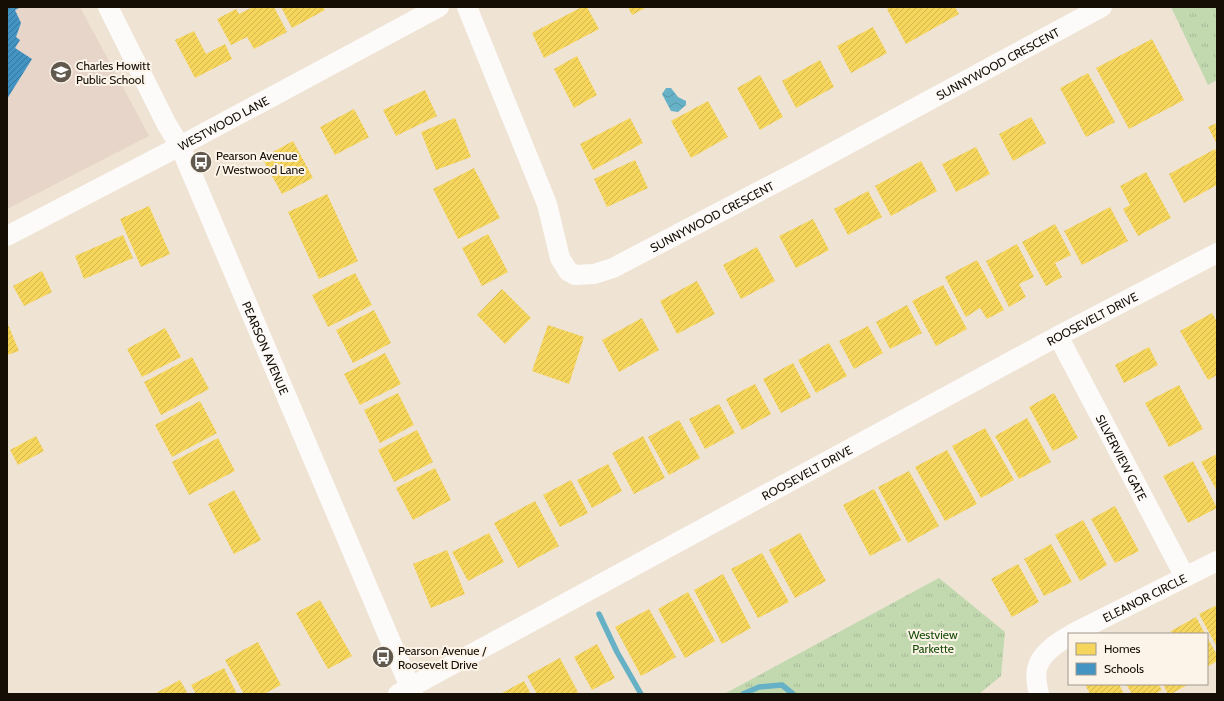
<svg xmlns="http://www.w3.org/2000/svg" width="1224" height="701" viewBox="0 0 1224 701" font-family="Cabin,sans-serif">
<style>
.education{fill:#e7d5ca}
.park{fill:url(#park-tufts)}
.water{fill:url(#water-waves)}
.homes{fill:url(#homes-hatch)}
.schools{fill:url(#schools-hatch)}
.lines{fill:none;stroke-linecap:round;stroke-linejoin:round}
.stream{stroke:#66b1c6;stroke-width:5.5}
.minor{stroke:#fdfbf9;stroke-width:20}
.labels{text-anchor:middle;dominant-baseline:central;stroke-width:4;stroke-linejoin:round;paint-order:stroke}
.street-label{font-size:12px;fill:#150e05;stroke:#fdf4e9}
.poi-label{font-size:12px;fill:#150e05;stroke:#fdf4e9;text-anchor:start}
.park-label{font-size:12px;fill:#184d08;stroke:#fdf4e9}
</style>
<defs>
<pattern id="park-tufts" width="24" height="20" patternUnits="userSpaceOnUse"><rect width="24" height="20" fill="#c2d9b0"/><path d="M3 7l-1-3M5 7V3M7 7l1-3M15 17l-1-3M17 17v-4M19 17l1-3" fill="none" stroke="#a6b996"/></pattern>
<pattern id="water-waves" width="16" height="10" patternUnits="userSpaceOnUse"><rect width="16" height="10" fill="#66b1c6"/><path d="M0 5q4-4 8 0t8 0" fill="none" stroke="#5897a9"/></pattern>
<pattern id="homes-hatch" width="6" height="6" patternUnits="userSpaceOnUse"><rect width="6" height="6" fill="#f6d55c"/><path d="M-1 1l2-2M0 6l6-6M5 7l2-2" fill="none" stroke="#d2b64e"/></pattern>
<pattern id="schools-hatch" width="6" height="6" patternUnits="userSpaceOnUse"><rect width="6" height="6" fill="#4393c3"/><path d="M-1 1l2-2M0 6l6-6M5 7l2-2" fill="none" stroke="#37769c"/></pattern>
</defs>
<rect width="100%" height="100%" fill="#efe3d4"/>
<!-- education -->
<path class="education" d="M7,7H80L149,136L7,209Z"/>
<!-- park -->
<path class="park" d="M1171,7H1217V80L1208,85Z
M939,578L1005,632L1001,676L979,694H724Z"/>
<!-- water -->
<path class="water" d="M666,88H671L678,97L686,101V105L678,112L671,111L662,94Z"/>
<!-- homes -->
<path class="homes" d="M253,7H274L287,32L254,49L247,37L231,45L217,19L236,9L239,14Z
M281,7H323L325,10L292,28Z
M582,7H587L599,29L544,58L532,33Z
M628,7H647L632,15Z
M890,7H955L959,14L906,44L887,9Z
M873,27L887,53L851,73L837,46Z
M194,31L206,54L225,44L232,59L195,78L175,40Z
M1152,39L1184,100L1129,129L1096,68Z
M577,56L597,95L574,108L554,69Z
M820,60L834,87L796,108L782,81Z
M1088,73L1115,122L1086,137L1060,88Z
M760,75L783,117L760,130L737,88Z
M425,90L437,116L396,136L383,110Z
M708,101L728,137L691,158L671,121Z
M354,109L369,137L335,155L320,127Z
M1031,117L1046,143L1013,161L999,134Z
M455,118L471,157L436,170L421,132Z
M630,118L643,143L593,170L580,144Z
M1217,123V144L1208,127Z
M293,141L313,178L282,194L262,158Z
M976,147L990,174L956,192L942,164Z
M1215,149L1217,153V185L1184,203L1169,174Z
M635,160L648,188L607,207L594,179Z
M921,161L937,191L891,216L875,186Z
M474,168L500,218L458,239L433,189Z
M1146,172L1171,218L1138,236L1123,209L1130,205L1120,186Z
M868,191L882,217L848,235L834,209Z
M327,194L358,261L319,279L288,212Z
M149,206L170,254L141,267L120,219Z
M1110,207L1128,241L1082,265L1064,231Z
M813,219L829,250L796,268L779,236Z
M1055,224L1071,255L1055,263L1062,277L1046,286L1022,242Z
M488,234L508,272L482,286L462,248Z
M123,235L133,258L84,279L75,256Z
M1017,244L1034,277L1019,284L1026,297L1009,307L986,261Z
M757,247L775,281L741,299L723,265Z
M977,260L1004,310L987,319L980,308L966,317L945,277Z
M42,271L52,292L24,306L13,286Z
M355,273L372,305L328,327L312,295Z
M697,281L715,314L677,334L660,301Z
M943,285L967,329L936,346L912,301Z
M502,289L531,318L505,344L477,315Z
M907,305L922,333L890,349L876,322Z
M374,310L391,343L353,363L336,330Z
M1212,313L1217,322V375L1208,380L1180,331Z
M642,318L659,350L619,372L602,340Z
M7,322L19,351L7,355Z
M548,325L584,337L569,384L532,371Z
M868,326L883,353L854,369L839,341Z
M165,328L181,357L142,377L127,349Z
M829,343L847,376L816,393L798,360Z
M1149,347L1158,365L1124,383L1115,365Z
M385,353L401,384L360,405L344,374Z
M192,357L209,389L161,415L144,382Z
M793,363L811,397L781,413L763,379Z
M755,384L771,414L742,430L726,399Z
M1179,385L1203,429L1169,447L1145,403Z
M398,393L414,425L380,443L364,410Z
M1054,393L1078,438L1053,451L1029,407Z
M200,401L217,433L172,457L155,425Z
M719,404L735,433L705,449L689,419Z
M1027,418L1051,462L1019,479L995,436Z
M679,420L700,458L669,475L648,437Z
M985,428L1014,480L981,498L952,446Z
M417,430L433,462L394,482L378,450Z
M36,436L44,451L18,465L10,450Z
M643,436L665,478L634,494L612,453Z
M218,438L235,471L189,495L172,462Z
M947,450L977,504L945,521L915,467Z
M1217,454V491L1201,462Z
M1193,461L1217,508L1188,523L1163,476Z
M608,464L622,491L592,508L577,480Z
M435,468L451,500L413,520L396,488Z
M909,471L939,526L908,543L878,487Z
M571,480L588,513L560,527L543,495Z
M874,489L901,540L870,556L843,505Z
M234,490L261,540L234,554L208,504Z
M535,501L559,546L518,568L494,523Z
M1115,506L1139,551L1115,563L1091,519Z
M1083,520L1107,565L1080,581L1055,535Z
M489,533L504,562L468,581L452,552Z
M800,533L826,581L795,598L769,550Z
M1051,544L1072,582L1044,596L1024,559Z
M447,550L465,594L431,608L413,564Z
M762,553L789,602L758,618L731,569Z
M1018,564L1039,602L1012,617L991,579Z
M723,574L751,628L722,644L694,590Z
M688,592L715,641L685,658L658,609Z
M320,600L352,656L328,669L296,613Z
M1217,605V647L1199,614Z
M649,609L676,657L641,676L615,627Z
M1196,617L1205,634H1173L1171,631Z
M1207,637L1217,655V661L1207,667Z
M258,642L281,685L264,694H244L225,660Z
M597,644L615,678L592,690L574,657Z
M560,658L579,694H537L527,676Z
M224,668L237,694H196L191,685Z
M180,680L188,694H154Z
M524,681L531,694H500Z
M1085,684H1119L1124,694H1090Z
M1126,684H1158L1162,690L1155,694H1132Z
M1163,684H1189L1171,694H1168Z"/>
<!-- schools -->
<path class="schools" d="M7,7H21L15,10L21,23L16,37L20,40L15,48L32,59L7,99Z"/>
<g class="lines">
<!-- stream -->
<path class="stream" d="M599,614L617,652L641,694
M743,694L759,687L782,685L793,694"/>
<!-- minor -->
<g class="minor">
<path id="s1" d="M108,7L166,123L180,146L413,694"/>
<path id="s2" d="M467,7L547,204L560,258L568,271L575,275L594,274L613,268L802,169L1102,7"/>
<path id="s3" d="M7,236L180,146L439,7"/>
<path id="s4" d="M1058,336L1185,577"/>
<path id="s5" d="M1072,634L1217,561"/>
<path id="s6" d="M398,694L1058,336L1217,253"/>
<path d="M1039,694C1037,686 1035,677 1037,669C1040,654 1057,643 1069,636"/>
</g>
</g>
<!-- icons -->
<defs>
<g id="school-disc" transform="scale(1.15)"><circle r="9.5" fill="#61594d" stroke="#fdf4e9"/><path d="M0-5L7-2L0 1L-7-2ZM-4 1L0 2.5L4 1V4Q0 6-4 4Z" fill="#fff"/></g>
<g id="bus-disc" transform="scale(1.15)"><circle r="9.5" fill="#61594d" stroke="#fdf4e9"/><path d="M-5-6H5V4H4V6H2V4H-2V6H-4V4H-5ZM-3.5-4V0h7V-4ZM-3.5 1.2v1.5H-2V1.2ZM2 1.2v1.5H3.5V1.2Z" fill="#fff"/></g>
</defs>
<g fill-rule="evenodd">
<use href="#school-disc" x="61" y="72"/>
<use href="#bus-disc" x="201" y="162"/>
<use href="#bus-disc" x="383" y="657"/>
</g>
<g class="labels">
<!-- street labels -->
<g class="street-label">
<text stroke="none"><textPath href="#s2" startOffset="766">SUNNYWOOD CRESCENT</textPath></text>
<text stroke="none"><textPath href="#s3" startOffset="244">WESTWOOD LANE</textPath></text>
<text stroke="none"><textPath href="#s2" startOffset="442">SUNNYWOOD CRESCENT</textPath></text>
<text stroke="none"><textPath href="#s6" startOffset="789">ROOSEVELT DRIVE</textPath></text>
<text stroke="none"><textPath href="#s1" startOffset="376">PEARSON AVENUE</textPath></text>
<text stroke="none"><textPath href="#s4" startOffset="137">SILVERVIEW GATE</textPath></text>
<text stroke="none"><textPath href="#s6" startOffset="465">ROOSEVELT DRIVE</textPath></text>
<text stroke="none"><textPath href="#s5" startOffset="81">ELEANOR CIRCLE</textPath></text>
</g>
<!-- poi labels -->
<g class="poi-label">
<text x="76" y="65">Charles Howitt<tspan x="76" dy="14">Public School</tspan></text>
<text x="216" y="155">Pearson Avenue<tspan x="216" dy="14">/ Westwood Lane</tspan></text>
<text x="398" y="650">Pearson Avenue /<tspan x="398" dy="14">Roosevelt Drive</tspan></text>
</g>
<!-- park labels -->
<g class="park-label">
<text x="933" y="634">Westview<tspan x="933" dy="14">Parkette</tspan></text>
</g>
</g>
<!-- border -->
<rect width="1224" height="701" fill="none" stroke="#150e05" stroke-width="16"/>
<!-- legend -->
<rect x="1068" y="633" width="140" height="52" fill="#fdf4e9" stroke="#a0988e"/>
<rect x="1076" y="643" width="20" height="12" fill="#f6d55c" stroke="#a0988e"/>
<text x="1104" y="653" font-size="12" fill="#150e05">Homes</text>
<rect x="1076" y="663" width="20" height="12" fill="#4393c3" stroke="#a0988e"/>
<text x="1104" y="673" font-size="12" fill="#150e05">Schools</text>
</svg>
